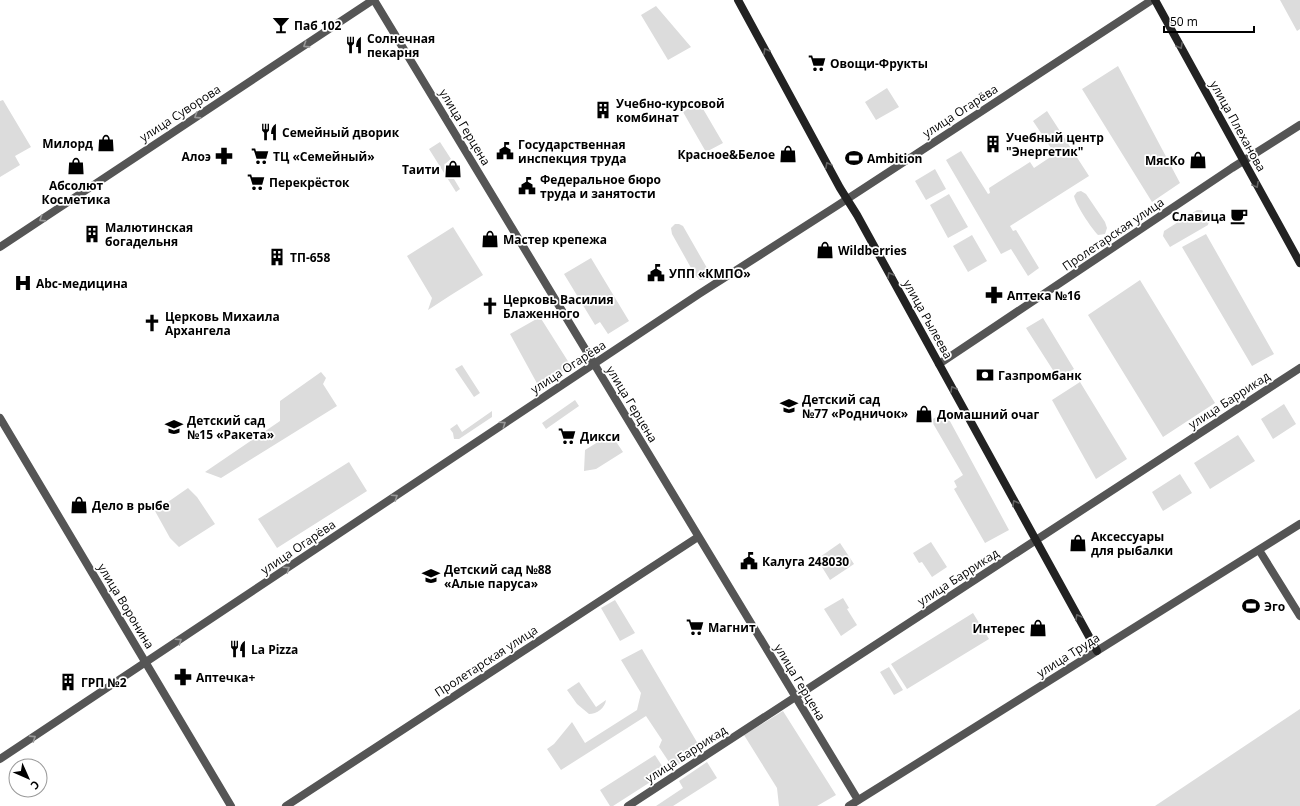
<svg xmlns="http://www.w3.org/2000/svg" width="1300" height="806" viewBox="0 0 1300 806" font-family="'Open Sans',sans-serif">
<style>
.green{fill:#dcdcdc}
.lines{fill:none;stroke-linecap:round;stroke-linejoin:round}
.minor{stroke:#555;stroke-width:8}
.tertiary{stroke:#555;stroke-width:8}
.secondary{stroke:#222;stroke-width:8}
.oneway{stroke:#999}
.oneway2{stroke:#646464}
.labels{text-anchor:middle;dominant-baseline:central;stroke-width:3.5;stroke-linejoin:round;paint-order:stroke}
.poi-label{font-size:12px;font-weight:bold;fill:#000;stroke:#fff;text-anchor:start}
.street-label{font-size:12px;fill:#000;stroke:#fff}
</style>
<rect width="100%" height="100%" fill="#fff"/>
<!-- green -->
<path class="green" d="M1280,0H1300V29L1297,31Z
M656,6L691,47L668,60L641,15Z
M1118,66L1180,183L1152,202L1082,89Z
M887,88L899,107L876,120L865,102Z
M3,100L31,147L15,156L20,165L0,177V101Z
M699,102L723,143L706,152L683,112Z
M1047,111L1089,176L1010,226L1013,231L1016,230L1039,268L1028,276L1011,249L1001,254L946,160L961,151L988,194L990,193L989,188L1030,162L1034,168L1055,154L1033,121Z
M440,142L451,159L445,164L460,189L456,192L429,149Z
M935,169L946,189L926,200L915,181Z
M1081,191L1086,194L1105,222L1107,228L1105,234L1098,235C1090,226 1077,207 1074,196L1077,192Z
M949,194L968,227L948,238L930,205Z
M1197,210H1202L1209,221L1208,225L1170,247L1163,236L1164,231Z
M675,224H679L683,226L707,268L709,274L706,279L700,280L695,275L672,234L671,228Z
M453,227L483,275L451,295L428,310L432,298L407,256Z
M1206,234L1274,354L1252,366L1182,247Z
M972,235L987,261L968,272L953,246Z
M591,258L629,321L608,334L600,322L595,325L564,274Z
M1140,280L1215,403L1163,437L1088,315Z
M540,317L571,366L539,387L510,334Z
M1043,318L1074,369L1058,378L1026,328Z
M462,365L480,393L474,397L455,369Z
M321,372L326,378L323,384L337,406L221,478L205,472L280,421V401Z
M1080,382L1127,459L1096,479L1052,400Z
M575,400L579,406L546,429L542,423Z
M1284,404L1296,424L1273,439L1261,419Z
M492,411V417L459,439H454L453,433L450,429L457,424L462,432Z
M945,412L1009,530L985,543L954,489L957,487L954,481L963,475L931,420Z
M611,434L623,452L596,469L584,471L585,450Z
M1238,435L1255,461L1210,489L1194,463Z
M349,462L367,491L277,548L258,519Z
M1180,474L1192,493L1163,511L1152,492Z
M188,488L197,497L215,524L179,547L170,538L155,511Z
M931,542L947,567L932,577L922,562L919,563L913,553Z
M840,543L854,564L830,580L817,559Z
M843,598L849,608L847,609L857,625L841,636L824,609Z
M615,600L635,633L620,641L601,608Z
M973,613L989,639L907,689L891,664Z
M642,649L701,749L673,768L659,747L662,740L646,716L561,770L547,749L554,744L572,722L585,743L637,710L641,693L621,660Z
M889,667L903,690L894,695L880,672Z
M579,682L596,707L606,700C605,708 597,714 589,714L577,704L567,690Z
M1300,709V806H1155Z
M783,711L836,795L817,806H779L777,788L744,735Z
M655,755L666,772L613,806H610L600,790Z
M707,762L717,778L673,806H656L683,788L679,781Z"/>
<g class="lines">
<!-- minor -->
<path class="minor" d="M374,0L858,800
M939,364L1232,168L1300,125
M286,806L698,537
M628,806L1300,368"/>
<!-- tertiary -->
<path class="tertiary" d="M0,247L373,0
M0,418L231,806
M1259,550L1300,616
M0,759L699,294L835,207L1152,0
M849,806L1300,524"/>
<!-- secondary -->
<path class="secondary" d="M738,0L840,188L857,215L1097,651
M1155,0L1300,263"/>
</g>
<!-- one-way arrows -->
<defs><path id="oneway-chevron" d="M-2-3.5L2.5 0L-2 3.5" fill="none" stroke-width="1.6" stroke-linecap="round" stroke-linejoin="round"/></defs>
<g class="oneway">
<use href="#oneway-chevron" transform="translate(306 45) rotate(147)"/>
<use href="#oneway-chevron" transform="translate(197 116) rotate(147)"/>
<use href="#oneway-chevron" transform="translate(42 219) rotate(147)"/>
<use href="#oneway-chevron" transform="translate(503 424) rotate(-34)"/>
<use href="#oneway-chevron" transform="translate(395 497) rotate(-34)"/>
<use href="#oneway-chevron" transform="translate(287 569) rotate(-34)"/>
<use href="#oneway-chevron" transform="translate(179 641) rotate(-34)"/>
<use href="#oneway-chevron" transform="translate(33 738) rotate(-33)"/>
</g>
<g class="oneway2">
<use href="#oneway-chevron" transform="translate(1180 46) rotate(61)"/>
<use href="#oneway-chevron" transform="translate(766 51) rotate(-119)"/>
<use href="#oneway-chevron" transform="translate(828 165) rotate(-118)"/>
<use href="#oneway-chevron" transform="translate(1256 185) rotate(61)"/>
<use href="#oneway-chevron" transform="translate(890 275) rotate(-119)"/>
<use href="#oneway-chevron" transform="translate(953 389) rotate(-119)"/>
<use href="#oneway-chevron" transform="translate(1015 503) rotate(-119)"/>
<use href="#oneway-chevron" transform="translate(1078 617) rotate(-119)"/>
</g>
<!-- icons -->
<defs>
<g id="bar-bare" transform="scale(1.38)"><path d="M-6-5H6L.8 .8V4.5H3.5V6h-7V4.5H-.8V.8Z" fill="#000" stroke="#fff" stroke-width="2.5" paint-order="stroke"/></g>
<g id="restaurant-bare" transform="scale(1.38)"><path d="M-5-6h1v4h1v-4h1v4h1v-4h1v5L-1.5 .5V6h-2V.5L-5-1ZM5-6V6H3V1.5H1.5Q1.5-4 5-6Z" fill="#000" stroke="#fff" stroke-width="2.5" paint-order="stroke"/></g>
<g id="supermarket-bare" transform="scale(1.38)"><path d="M-6-5.5h2.5l.6 2H6L4.5 2H-2.5L-4.4-4H-6ZM-1.5 3.2a1.3 1.3 0 1 0 .1 0ZM3 3.2a1.3 1.3 0 1 0 .1 0Z" fill="#000" stroke="#fff" stroke-width="2.5" paint-order="stroke"/></g>
<g id="building-bare" transform="scale(1.38)"><path d="M-4-6H4V6H1V3H-1V6H-4ZM-2.5-4.3h1.7v1.8h-1.7ZM.8-4.3h1.7v1.8H.8ZM-2.5-1h1.7V.8h-1.7ZM.8-1h1.7V.8H.8Z" fill="#000" stroke="#fff" stroke-width="2.5" paint-order="stroke"/></g>
<g id="shop-bare" transform="scale(1.38)"><path d="M-5-2.5h2.3a2.7 3.5 0 0 1 5.4 0H5L5.5 6h-11ZM-1.5-2.5h3a1.5 2.3 0 0 0-3 0Z" fill="#000" stroke="#fff" stroke-width="2.5" paint-order="stroke"/></g>
<g id="civic-bare" transform="scale(1.38)"><path d="M-.6-6.5H3V-4.5H.6V-3L4-1V1h2V6H-6V1h2V-1L-.6-3ZM-1.2 2.5V6h2.4V2.5Z" fill="#000" stroke="#fff" stroke-width="2.5" paint-order="stroke"/></g>
<g id="pharmacy-bare" transform="scale(1.38)"><path d="M-2-6h4v4h4v4h-4v4h-4v-4h-4v-4h4Z" fill="#000" stroke="#fff" stroke-width="2.5" paint-order="stroke"/></g>
<g id="stadium-bare" transform="scale(1.38)"><path d="M0-5a6.5 5 0 1 0 0 10a6.5 5 0 1 0 0-10ZM-3.5-1.8h7v3.6h-7Z" fill="#000" stroke="#fff" stroke-width="2.5" paint-order="stroke"/></g>
<g id="cafe-bare" transform="scale(1.38)"><path d="M-5.5-4.5H6V0H3Q3 3.5 0 3.5H-2.5Q-5.5 3.5-5.5 0ZM3-3.2v2h1.7v-2ZM-6 4.5H4V6H-6Z" fill="#000" stroke="#fff" stroke-width="2.5" paint-order="stroke"/></g>
<g id="hospital-bare" transform="scale(1.38)"><path d="M-5-5h3v3.5h4V-5h3V5h-3V1.5h-4V5h-3Z" fill="#000" stroke="#fff" stroke-width="2.5" paint-order="stroke"/></g>
<g id="church-bare" transform="scale(1.38)"><path d="M-1.2-6h2.4v3.5h3.3v2.4h-3.3V6h-2.4V-.1h-3.3v-2.4h3.3Z" fill="#000" stroke="#fff" stroke-width="2.5" paint-order="stroke"/></g>
<g id="bank-bare" transform="scale(1.38)"><path d="M-6-4H6V4H-6ZM0-2.3a2.3 2.3 0 1 0 0 4.6a2.3 2.3 0 1 0 0-4.6Z" fill="#000" stroke="#fff" stroke-width="2.5" paint-order="stroke"/></g>
<g id="school-bare" transform="scale(1.38)"><path d="M0-5L7-2L0 1L-7-2ZM-4 1L0 2.5L4 1V4Q0 6-4 4Z" fill="#000" stroke="#fff" stroke-width="2.5" paint-order="stroke"/></g>
</defs>
<g fill-rule="evenodd">
<use href="#bar-bare" x="281" y="25"/>
<use href="#restaurant-bare" x="354" y="45"/>
<use href="#supermarket-bare" x="817" y="63"/>
<use href="#building-bare" x="603" y="110"/>
<use href="#restaurant-bare" x="269" y="132"/>
<use href="#shop-bare" x="106" y="143"/>
<use href="#building-bare" x="993" y="144"/>
<use href="#civic-bare" x="505" y="151"/>
<use href="#shop-bare" x="788" y="154"/>
<use href="#pharmacy-bare" x="224" y="156"/>
<use href="#supermarket-bare" x="260" y="156"/>
<use href="#stadium-bare" x="854" y="158"/>
<use href="#shop-bare" x="1198" y="160"/>
<use href="#shop-bare" x="76" y="166"/>
<use href="#shop-bare" x="453" y="169"/>
<use href="#supermarket-bare" x="256" y="182"/>
<use href="#civic-bare" x="527" y="186"/>
<use href="#cafe-bare" x="1239" y="216"/>
<use href="#building-bare" x="92" y="234"/>
<use href="#shop-bare" x="490" y="239"/>
<use href="#shop-bare" x="825" y="250"/>
<use href="#building-bare" x="277" y="257"/>
<use href="#civic-bare" x="656" y="273"/>
<use href="#hospital-bare" x="23" y="283"/>
<use href="#pharmacy-bare" x="994" y="295"/>
<use href="#church-bare" x="490" y="306"/>
<use href="#church-bare" x="152" y="323"/>
<use href="#bank-bare" x="985" y="375"/>
<use href="#school-bare" x="789" y="406"/>
<use href="#shop-bare" x="924" y="414"/>
<use href="#school-bare" x="174" y="427"/>
<use href="#supermarket-bare" x="567" y="436"/>
<use href="#shop-bare" x="79" y="505"/>
<use href="#shop-bare" x="1078" y="543"/>
<use href="#civic-bare" x="749" y="561"/>
<use href="#school-bare" x="431" y="576"/>
<use href="#stadium-bare" x="1251" y="606"/>
<use href="#supermarket-bare" x="695" y="627"/>
<use href="#shop-bare" x="1038" y="628"/>
<use href="#restaurant-bare" x="238" y="649"/>
<use href="#pharmacy-bare" x="183" y="677"/>
<use href="#building-bare" x="68" y="682"/>
</g>
<g class="labels">
<!-- poi labels -->
<g class="poi-label">
<text x="294" y="25">Паб 102</text>
<text x="367" y="38">Солнечная<tspan x="367" dy="14">пекарня</tspan></text>
<text x="830" y="63">Овощи-Фрукты</text>
<text x="616" y="103">Учебно-курсовой<tspan x="616" dy="14">комбинат</tspan></text>
<text x="282" y="132">Семейный дворик</text>
<text x="1006" y="137">Учебный центр<tspan x="1006" dy="14">"Энергетик"</tspan></text>
<text x="93" y="143" text-anchor="end">Милорд</text>
<text x="518" y="144">Государственная<tspan x="518" dy="14">инспекция труда</tspan></text>
<text x="775" y="154" text-anchor="end">Красное&amp;Белое</text>
<text x="211" y="156" text-anchor="end">Алоэ</text>
<text x="273" y="156">ТЦ «Семейный»</text>
<text x="867" y="158">Ambition</text>
<text x="1185" y="160" text-anchor="end">МясКо</text>
<text x="440" y="169" text-anchor="end">Таити</text>
<text x="540" y="179">Федеральное бюро<tspan x="540" dy="14">труда и занятости</tspan></text>
<text x="269" y="182">Перекрёсток</text>
<text x="76" y="185" text-anchor="middle">Абсолют<tspan x="76" dy="14">Косметика</tspan></text>
<text x="1226" y="216" text-anchor="end">Славица</text>
<text x="105" y="227">Малютинская<tspan x="105" dy="14">богадельня</tspan></text>
<text x="503" y="239">Мастер крепежа</text>
<text x="838" y="250">Wildberries</text>
<text x="290" y="257">ТП-658</text>
<text x="669" y="273">УПП «КМПО»</text>
<text x="36" y="283">Abc-медицина</text>
<text x="1007" y="295">Аптека №16</text>
<text x="503" y="299">Церковь Василия<tspan x="503" dy="14">Блаженного</tspan></text>
<text x="165" y="316">Церковь Михаила<tspan x="165" dy="14">Архангела</tspan></text>
<text x="998" y="375">Газпромбанк</text>
<text x="802" y="399">Детский сад<tspan x="802" dy="14">№77 «Родничок»</tspan></text>
<text x="937" y="414">Домашний очаг</text>
<text x="187" y="420">Детский сад<tspan x="187" dy="14">№15 «Ракета»</tspan></text>
<text x="580" y="436">Дикси</text>
<text x="92" y="505">Дело в рыбе</text>
<text x="1091" y="536">Аксессуары<tspan x="1091" dy="14">для рыбалки</tspan></text>
<text x="762" y="561">Калуга 248030</text>
<text x="444" y="569">Детский сад №88<tspan x="444" dy="14">«Алые паруса»</tspan></text>
<text x="1264" y="606">Эго</text>
<text x="708" y="627">Магнит</text>
<text x="1025" y="628" text-anchor="end">Интерес</text>
<text x="251" y="649">La Pizza</text>
<text x="196" y="677">Аптечка+</text>
<text x="81" y="682">ГРП №2</text>
</g>
<!-- street labels -->
<g class="street-label">
<text transform="translate(960 111) rotate(-33)">улица Огарёва</text>
<text transform="translate(180 113) rotate(-33)">улица Суворова</text>
<text transform="translate(1238 126) rotate(61)">улица Плеханова</text>
<text transform="translate(465 127) rotate(59)">улица Герцена</text>
<text transform="translate(1113 234) rotate(-34)">Пролетарская улица</text>
<text transform="translate(928 319) rotate(61)">улица Рылеева</text>
<text transform="translate(568 367) rotate(-33)">улица Огарёва</text>
<text transform="translate(1229 400) rotate(-33)">улица Баррикад</text>
<text transform="translate(632 404) rotate(59)">улица Герцена</text>
<text transform="translate(298 547) rotate(-34)">улица Огарёва</text>
<text transform="translate(958 577) rotate(-33)">улица Баррикад</text>
<text transform="translate(126 606) rotate(59)">улица Воронина</text>
<text transform="translate(1068 655) rotate(-32)">улица Труда</text>
<text transform="translate(486 661) rotate(-33)">Пролетарская улица</text>
<text transform="translate(800 682) rotate(59)">улица Герцена</text>
<text transform="translate(686 754) rotate(-33)">улица Баррикад</text>
</g>
</g>
<!-- north arrow -->
<g transform="translate(28 778) rotate(135)"><circle r="19" fill="#ffffff" stroke="#999999"/>
<path d="M0-3L7 15L0 10L-7 15Z" fill="#000000"/>
<text y="-6" font-size="11" font-weight="bold" text-anchor="middle" fill="#000000">С</text>
</g>
<!-- scale -->
<path d="M1164 26v6h90v-6" fill="none" stroke="#000000" stroke-width="2"/>
<text x="1170" y="26" font-size="12" fill="#000000" stroke="#ffffff" stroke-width="3" paint-order="stroke">50 m</text>
</svg>
